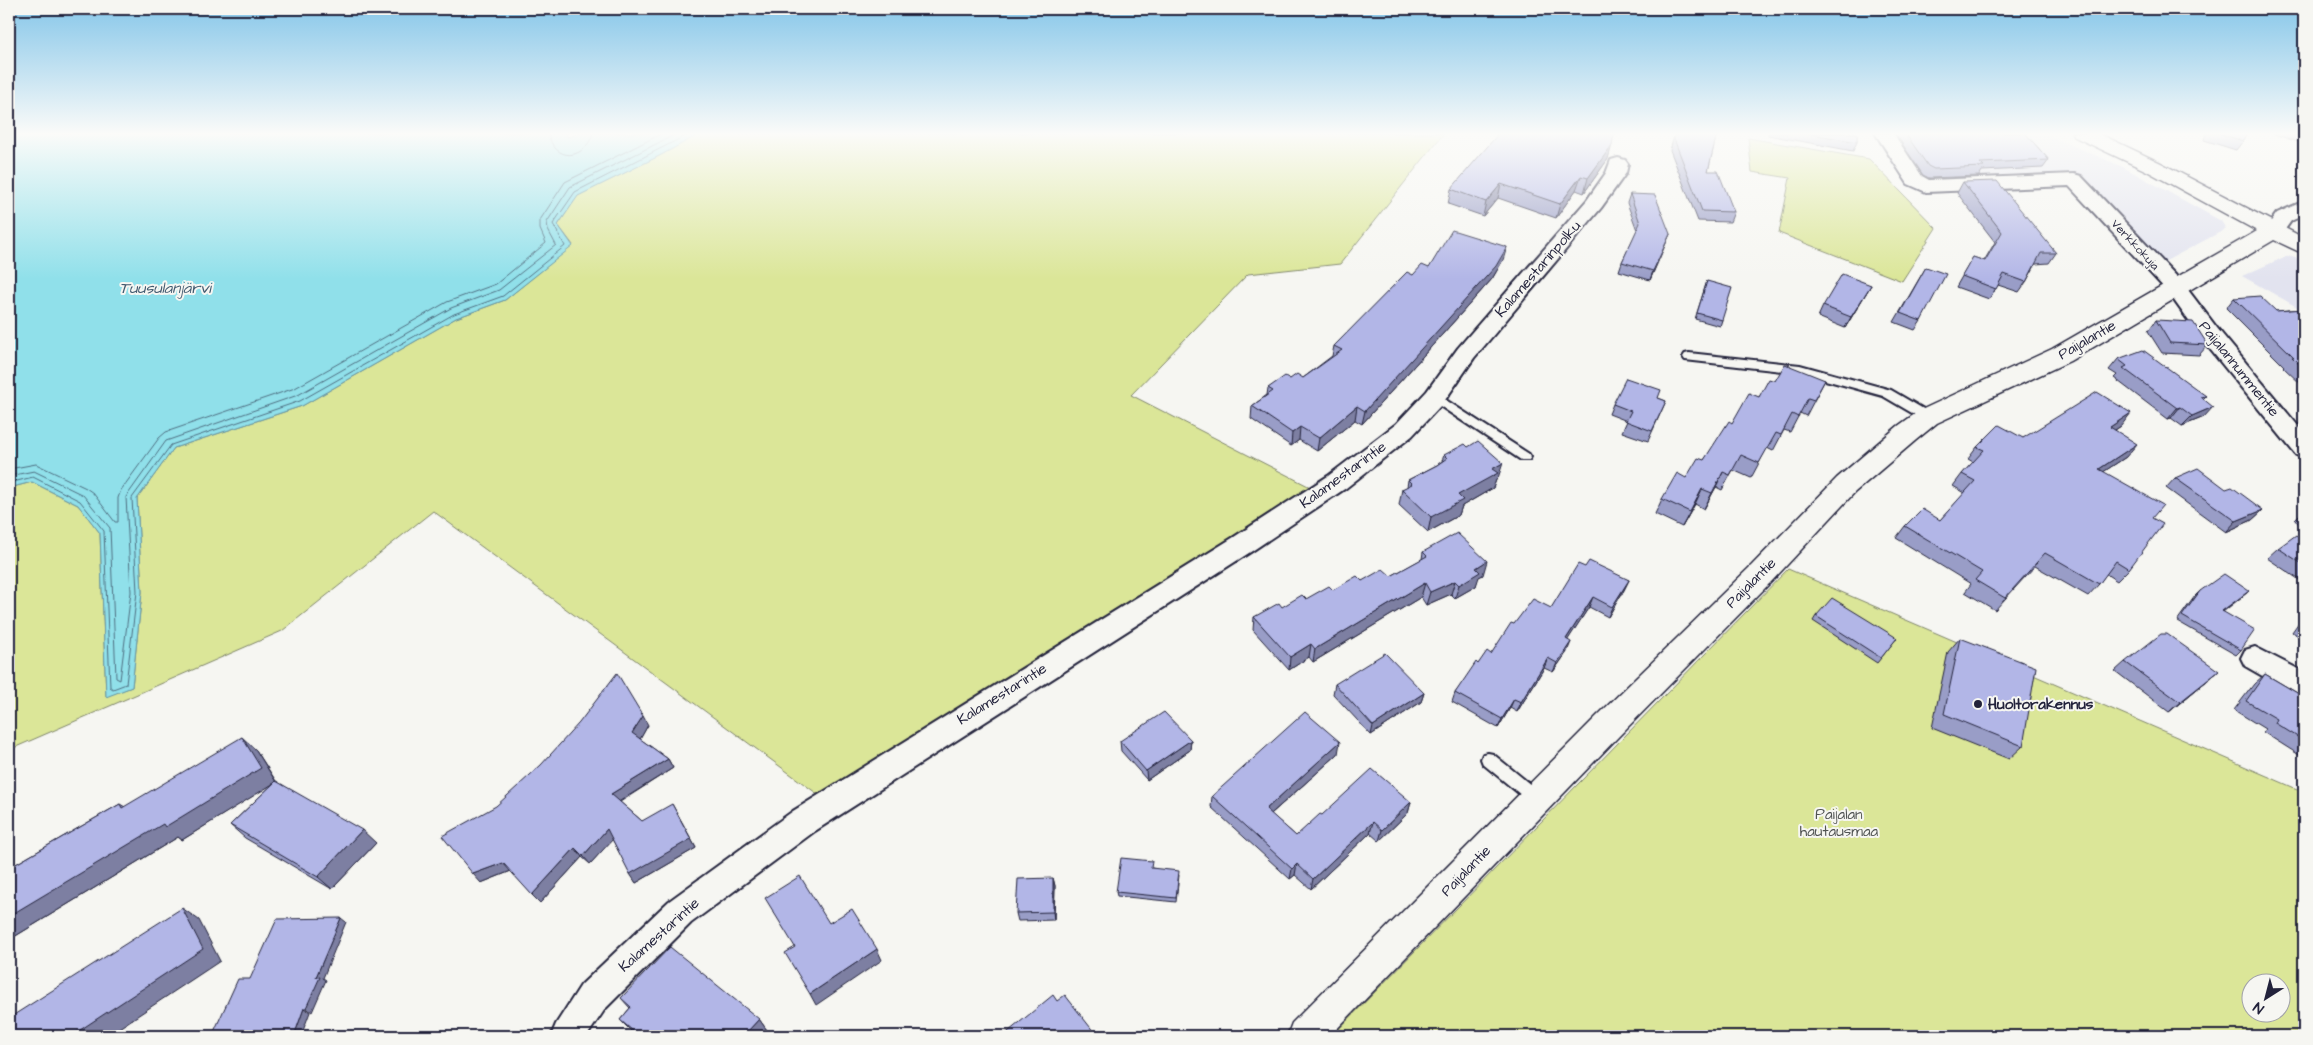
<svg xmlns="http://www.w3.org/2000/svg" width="2313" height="1045" viewBox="0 0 2313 1045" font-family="'Architects Daughter',sans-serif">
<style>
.built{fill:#e2e3ef}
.green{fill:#dbe698;stroke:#7e846a;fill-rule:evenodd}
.water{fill:#90e0ea;stroke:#6494a4}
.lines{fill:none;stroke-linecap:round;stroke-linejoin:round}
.shore{stroke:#4e6e81;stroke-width:1}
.service-casing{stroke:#22223b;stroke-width:4}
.minor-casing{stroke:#22223b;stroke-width:4}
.tertiary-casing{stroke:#22223b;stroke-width:3}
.service{fill:#f6f6f2;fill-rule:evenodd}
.minor{fill:#f6f6f2;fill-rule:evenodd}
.tertiary{fill:#f6f6f2;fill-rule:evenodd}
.wall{fill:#999dc7;stroke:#22223b}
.shaded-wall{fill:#7d7fa2;stroke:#22223b}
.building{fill:#b2b6e7;stroke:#22223b}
.poi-dot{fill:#22223b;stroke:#f6f6f2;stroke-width:2}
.labels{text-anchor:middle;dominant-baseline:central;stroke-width:4;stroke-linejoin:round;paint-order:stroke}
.far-street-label{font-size:12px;fill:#22223b;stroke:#f6f6f2}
.street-label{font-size:15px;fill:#22223b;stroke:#f6f6f2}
.poi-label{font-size:15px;font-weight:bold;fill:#22223b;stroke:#f6f6f2;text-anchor:start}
.park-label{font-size:15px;fill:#505352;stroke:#f6f6f2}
.water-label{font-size:16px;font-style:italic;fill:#435b70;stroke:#f6f6f2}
</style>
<rect width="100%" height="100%" fill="#f6f6f2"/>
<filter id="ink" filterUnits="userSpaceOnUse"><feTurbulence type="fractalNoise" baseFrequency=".02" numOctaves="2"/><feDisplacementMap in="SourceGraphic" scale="10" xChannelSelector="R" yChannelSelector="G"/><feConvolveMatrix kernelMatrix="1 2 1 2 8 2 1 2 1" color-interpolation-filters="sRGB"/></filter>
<g filter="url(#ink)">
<!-- built -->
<path class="built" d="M1977,133H2043L2123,167L2221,221L2226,229L2162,263L2081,176L1965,177L1937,140Z
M2287,256L2304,260V311L2242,276Z"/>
<!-- green -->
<path class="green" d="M695,133H1444L1340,264L1248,274L1131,395L1316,490L827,801L433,511L282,631L9,750V488L32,482L78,505L100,533L106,696L132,687L142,592L137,499L174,448L302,406L456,318L505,300L573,245L558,225L577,196L661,155L696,135Z
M1748,138L1869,159L1936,228L1902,281L1779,233L1790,178L1752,172Z
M1788,569L2304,792V1036H1332ZM2250,982H2280V1012H2250Z"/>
<!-- water -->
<path class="water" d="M9,133H567V137L582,133H695L696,136L661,155L578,196L558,225L573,246L505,300L456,318L302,406L174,448L137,499L142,592L132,687L106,697L100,533L78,505L32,482L9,488Z"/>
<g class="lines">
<!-- shore -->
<path class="shore" d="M548,133C554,163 585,161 593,133
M9,469L36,464L86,488L93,493L115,522H118V498L121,490L159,438L166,432L295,388L447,302L496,284L546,243L540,229V220L565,182L663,133
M9,476L34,471L83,495L110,528L116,678L120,680L131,592L126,497L166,441L298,395L451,308L499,290L556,245L548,230L547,222L570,187L678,133
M9,483L33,477L80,501L104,531L110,687L113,689L126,684L137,592L132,498L171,445L300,401L454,314L503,296L565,246L553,224L575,192L691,133"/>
<!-- service casing -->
<g class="service-casing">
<path id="service" d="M1689,353L1800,365L1891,390L1932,414L1934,417L1928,421L1924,420L1883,396L1800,373L1685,360L1683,357L1685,354Z
M1435,393L1529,454L1531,457L1529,460H1521L1431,400L1429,397L1431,394Z
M1488,753L1493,754L1542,794L1544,799L1542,804L1537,806L1532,804L1483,764L1481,759L1483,754Z"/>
</g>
<!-- minor casing -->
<g class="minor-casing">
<path id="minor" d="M1875,133H1893L1922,176L1929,180L2074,174L2081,176L2182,282L2217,328L2304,433V458L2296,455L2201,338L2168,292L2069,186L1926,192L1908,184Z
M1618,158L1625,160L1628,164L1626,173L1601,208L1474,358L1443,403L1412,436L1346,488L1252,551L815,831L691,923L605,1009L587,1036H551L556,1024L581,985L669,901L793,811L1234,537L1328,476L1396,424L1427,391L1458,348L1587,200L1606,173L1611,160Z
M2304,201V215L2291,221L2281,235L2274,237L2267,235L2264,231L2277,213Z
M2255,647L2304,672V698L2294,694L2245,666L2241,658L2245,650Z"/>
</g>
<!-- tertiary casing -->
<g class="tertiary-casing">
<path id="tertiary" d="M2072,133H2098L2161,163L2304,238V254L2274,240L2070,361L1937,423L1916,440L1855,492L1772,581L1619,736L1330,1036H1287L1292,1023L1597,716L1752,565L1837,478L1898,426L1919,411L2052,349L2257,231L2147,171L2075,137Z"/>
</g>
<!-- service -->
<use href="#service" class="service"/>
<!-- minor -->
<use href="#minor" class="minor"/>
<!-- tertiary -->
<use href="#tertiary" class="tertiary"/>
</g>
<!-- wall -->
<path class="wall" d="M1675,133H1717L1708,171L1734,212L1730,222L1698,221L1670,150Z
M1768,133H1857V142L1853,151L1768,135Z
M1895,133H2025L2049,160L2043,168L1982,171L1979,176L1929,178L1923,175Z
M2206,133H2247L2243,141L2236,150L2204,140Z
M2271,133H2304V144Z
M1608,159L1584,193L1576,190L1556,218L1498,198L1483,216L1448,204L1451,189Z
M1963,182L2056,253L2049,263L2036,264L2026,282L2019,292L1998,285L1989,299L1956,287L1973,257L1984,261L1995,242L1957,193Z
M1630,194L1670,234L1650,280L1619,271L1622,262L1637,230L1627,203Z
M1503,260L1492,279L1362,424L1355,420L1317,451L1299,440L1291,446L1251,419L1252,406L1267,395L1268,388L1290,379L1303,378L1332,356L1334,346L1413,275L1429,268Z
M1926,267L1921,321L1915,330L1894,322Z
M1707,281L1722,320L1720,326L1695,319Z
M1871,285L1845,328L1818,317L1823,306Z
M2234,298L2276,311L2304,309V387L2283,367L2284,366L2226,308Z
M2156,320L2208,345L2199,355L2162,353L2148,331Z
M2118,359L2206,396L2203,399L2204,417L2182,426L2171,418L2168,419L2114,378L2117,375L2109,370Z
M1825,380L1806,416L1800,413L1790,432L1784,430L1773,451L1767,448L1751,478L1733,470L1722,490L1716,487L1704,509L1695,504L1682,527L1655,514L1662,499L1686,478L1704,460L1732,423L1775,381Z
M1658,398L1666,401L1648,441L1622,432L1627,421L1609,414L1613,404Z
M2121,426L2115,430L2126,457L2103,472L2152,518L2129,569L2117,581L2106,574L2099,584L2088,596L2035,566L1995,610L1965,592L1971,584L1896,538L1905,526L1940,520L1965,493L1953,486L1962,474L1973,462L1968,459L1977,447L2023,438Z
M1444,455L1498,478L1496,480L1493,488L1462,506L1459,515L1428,532L1399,505L1402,489L1407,487L1408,480L1437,465L1442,461Z
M2175,478L2263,510L2252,520L2226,532L2166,488Z
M2304,510V531L2295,519Z
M2304,541V583L2267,558L2278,548Z
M1423,552L1483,575L1478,577L1476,586L1455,598L1451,594L1426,605L1421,597L1313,662L1309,657L1289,670L1253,630L1254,617L1362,581L1391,576L1422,559Z
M1585,567L1629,580L1624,590L1608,617L1589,607L1567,640V652L1553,672L1544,668L1517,712L1510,708L1498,728L1452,702L1455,693L1478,664L1491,654L1514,624L1551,608Z
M2200,591H2249L2243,596L2223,612L2241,650L2236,655L2177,621L2195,596Z
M2304,615V641L2292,632Z
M1816,616L1897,638L1877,663L1813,621Z
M1960,638L2023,746L2009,759L1932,728L1948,652Z
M2125,662L2208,680L2169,712L2115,671Z
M2265,674L2304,697V758L2263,732L2265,729L2234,710L2254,684Z
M1335,684L1424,693L1421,702L1371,735L1333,694Z
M648,725L640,739L668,759L673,768L620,802L642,821L677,813L696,848L636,883L612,839L590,864L582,857L540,903L511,871L481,883Z
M1191,740L1190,750L1147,780L1121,751L1120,741Z
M256,750L276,781L376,843L332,889L245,838L230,825L275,782L182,840L178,837L9,940V868L120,804L125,807Z
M1338,754L1271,814L1296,836L1322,815L1411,802L1408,813L1379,841L1370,833L1311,889L1295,875L1290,879L1211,807L1212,796Z
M1152,868L1179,875L1176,902L1117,896L1116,892Z
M1053,878L1055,886L1054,920L1018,921L1016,913Z
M621,998L759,1019L769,1033L765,1036H636L620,1020L630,1008Z"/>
<!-- shaded-wall -->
<path class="shaded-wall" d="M1612,145L1608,159L1584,193L1588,178Z
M1581,176L1576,190L1556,218L1560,204Z
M1501,184L1498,198L1483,216L1486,202Z
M1670,234L1666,243L1650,280L1653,271Z
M1507,247L1503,260L1492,279L1362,424L1365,411Z
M1871,285L1865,295L1845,328L1851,317Z
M1357,406L1355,420L1317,451L1319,438Z
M2180,407L2171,418L2168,419L2177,408Z
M2213,407L2204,417L2182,426L2192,416Z
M2131,413L2121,426L2100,440L2110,427Z
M1300,427L1299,440L1291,446L1292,433Z
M2137,444L2126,457L2088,482L2099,469Z
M1503,463L1498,478L1496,480L1493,488L1462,506L1459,515L1428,532L1431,517L1458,495L1492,469Z
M1723,472L1716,487L1704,509L1712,493Z
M1702,489L1695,504L1682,527L1690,512Z
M2263,510L2252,520L2226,532L2236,521Z
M1487,561L1483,575L1479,577L1476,586L1455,598L1459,585L1476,568Z
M1629,580L1624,590L1608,617L1612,607Z
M1455,581L1451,594L1426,605L1430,592Z
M1425,583L1421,597L1313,662L1315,649Z
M2249,591L2243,596L2216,616L2222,611Z
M1593,597L1589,607L1562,649L1566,639Z
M1571,642L1567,652L1553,672L1557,663Z
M1311,644L1309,657L1289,670L1290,657Z
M1548,658L1544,668L1517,712L1521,702Z
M2219,671L2208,680L2169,712L2180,702Z
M1424,693L1421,702L1371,735L1373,726Z
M1514,699L1510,708L1498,728L1502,719Z
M643,716L648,725L638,743L632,733Z
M242,737L256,750L276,782L182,840L178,837L9,940V916Z
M1191,740L1190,750L1147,780L1146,771Z
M1340,742L1338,754L1264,820L1266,809Z
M668,759L673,768L617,803L611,794Z
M1411,802L1408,813L1379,841L1382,830Z
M672,804L696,848L636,883L630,874Z
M1373,822L1370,833L1311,889L1313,879Z
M607,829L614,838L590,864L583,856Z
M362,830L376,843L332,889L318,877Z
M575,848L582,857L540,903L532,895Z
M503,863L511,871L481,883L473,874Z
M1297,864L1295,875L1290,879L1292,869Z
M1053,878L1055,886L1054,920L1053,912Z
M182,908L199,920L220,961L107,1036H71Z
M341,918L346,922L323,978L326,980L312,1012L306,1008L316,977Z
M877,949L882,960L816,1005L810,994Z
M304,1008L310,1012L301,1036H294Z
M759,1019L769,1033L765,1036H750L747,1032Z
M1094,1032L1095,1036H1089Z"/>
<!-- building -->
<path class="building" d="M1499,133H1614L1612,145L1588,178L1581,176L1560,204L1501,184L1486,202L1451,189Z
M1676,133H1717L1708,171H1718L1734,212L1702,211L1674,139Z
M1806,133H1857V142Z
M1905,133H2025L2049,160L1980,163L1984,167L1934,169L1928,166Z
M2218,133H2247L2243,141Z
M1997,181L2056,253H2041L2026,282L2004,274L1996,289L1962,276L1973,257L1985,261L2002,232L1963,182Z
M1630,194L1655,195L1670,234L1653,271L1622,262L1640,223Z
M1452,230L1507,247L1496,266L1365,411L1357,406L1319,438L1300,427L1292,433L1252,406L1273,391L1268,388L1285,376L1290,379L1297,374L1303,378L1342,350L1334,346L1407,272L1413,275L1422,265L1429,268Z
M1926,267L1946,274L1921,321L1900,313Z
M1842,274L1871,285L1851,317L1823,306Z
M1707,281L1732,288L1722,320L1697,313Z
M2260,296L2276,311L2304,309V369L2292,357H2294L2234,298Z
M2156,320L2193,322L2208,345L2170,343Z
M2143,350L2206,396L2201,397L2213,407L2192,416L2180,407L2177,408L2123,368L2127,366L2118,359Z
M1785,364L1825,380L1814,400L1808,398L1798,417L1792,414L1781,435L1776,433L1759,463L1741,455L1730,475L1723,472L1712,493L1702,489L1690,512L1662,499L1677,473L1686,478L1698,458L1704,460L1729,421L1732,423L1749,393L1759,397L1769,379L1775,381Z
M1626,378L1661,390L1658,398L1666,401L1652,431L1626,421L1631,411L1613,404Z
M2097,392L2131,413L2110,427L2137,444L2099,469L2163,505L2152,518L2163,524L2129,569L2116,561L2099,584L2045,553L2005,598L1975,580L1982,572L1905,526L1922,509L1940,520L1975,481L1962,474L1984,450L1977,447L1999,425L2023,438Z
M1478,441L1503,463L1492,469L1498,473L1458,495L1463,500L1431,517L1402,489L1412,484L1408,480L1437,465L1447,458L1444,455L1465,444L1468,447Z
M2198,468L2226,489L2232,487L2263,510L2236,521L2175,478Z
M1457,533L1487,561L1476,568L1480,572L1459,585L1455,581L1430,592L1425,583L1315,649L1311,644L1290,657L1254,617L1279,603L1282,607L1302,595L1306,599L1329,586L1333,590L1357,576L1362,581L1383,569L1391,576L1427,556L1423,552Z
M2296,535L2304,541V565L2278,548Z
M1589,561L1629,580L1612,607L1593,597L1566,639L1571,642L1557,663L1548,658L1521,702L1514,699L1502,719L1455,693L1476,662L1478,664L1487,651L1491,654L1511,623L1514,624L1533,599L1551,608L1578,564L1585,567Z
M2224,574L2249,591L2222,611L2255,630L2241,650L2182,616L2200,591Z
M1832,598L1897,638L1881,658L1816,616Z
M2161,634H2167L2219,671L2180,702L2125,662Z
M1960,638L2036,667L2023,746L1944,714Z
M1385,653L1424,693L1373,726L1335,684Z
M617,673L643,716L632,733L668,759L611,794L642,821L672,804L691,839L630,874L607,829L583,856L575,848L532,895L503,863L473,874L442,836L496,806L541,765L579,723Z
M2265,674L2304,697V741L2275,723L2277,719L2246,701Z
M1164,712L1191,740L1146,771L1120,741Z
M1305,712L1340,742L1266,809L1296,836L1320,814L1322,815L1372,769L1411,802L1382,830L1373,822L1313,879L1297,864L1292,869L1212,796Z
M242,737L261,768L165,827L163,824L9,916V868L120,804L122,808Z
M276,781L362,830L318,877L230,825Z
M1121,858L1152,861L1151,868L1179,871L1176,898L1116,892Z
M800,876L829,923L852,909L877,949L810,994L785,953L795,947L765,898Z
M1053,878V912L1016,913L1018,879Z
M182,908L203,949L71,1036H9V1018Z
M341,918L316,977H320L306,1008H304L294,1036H212L238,979H250L277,919Z
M670,947L759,1019L747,1032L752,1036H639L620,1020L631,1007L621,998Z
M1053,995L1057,1001L1065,995L1094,1032L1089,1036H1003Z"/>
</g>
<!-- sky -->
<linearGradient id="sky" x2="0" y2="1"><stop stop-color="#85c6e9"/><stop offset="0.48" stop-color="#fbfbf9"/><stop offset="1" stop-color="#fbfbf9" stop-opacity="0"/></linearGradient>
<rect width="2313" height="279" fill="url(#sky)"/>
<!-- markers -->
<circle class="poi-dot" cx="1978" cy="704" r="5"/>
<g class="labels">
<!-- far-street labels -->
<g class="far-street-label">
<text transform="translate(2135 245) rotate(47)">Verkkokuja</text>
</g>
<!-- street labels -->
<g class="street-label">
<text transform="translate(1538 269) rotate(-49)">Kalamestarinpolku</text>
<text transform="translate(2087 340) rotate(-30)">Paijalantie</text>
<text transform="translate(2239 369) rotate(51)">Paijalannummentie</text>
<text transform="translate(1343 475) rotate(-36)">Kalamestarintie</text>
<text transform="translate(1751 583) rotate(-45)">Paijalantie</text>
<text transform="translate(1002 694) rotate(-32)">Kalamestarintie</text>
<text transform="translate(1466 871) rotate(-46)">Paijalantie</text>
<text transform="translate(659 935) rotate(-42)">Kalamestarintie</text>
</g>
<!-- poi labels -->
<g class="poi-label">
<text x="1988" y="704">Huoltorakennus</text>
</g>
<!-- park labels -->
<g class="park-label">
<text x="1839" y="814">Paijalan<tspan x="1839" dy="17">hautausmaa</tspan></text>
</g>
<!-- water labels -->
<g class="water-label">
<text x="165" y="288">Tuusulanjärvi</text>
</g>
</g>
<!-- margin -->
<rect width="2313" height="1045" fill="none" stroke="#f6f6f2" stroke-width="30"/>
<rect x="15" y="15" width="2283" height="1015" fill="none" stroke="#22223b" stroke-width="2" filter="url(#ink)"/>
<!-- north arrow -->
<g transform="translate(2266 998) rotate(216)"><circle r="24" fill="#f6f6f2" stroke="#a1a1a9"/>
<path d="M0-4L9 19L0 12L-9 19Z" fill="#22223b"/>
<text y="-8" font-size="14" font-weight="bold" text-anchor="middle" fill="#22223b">N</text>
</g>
</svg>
